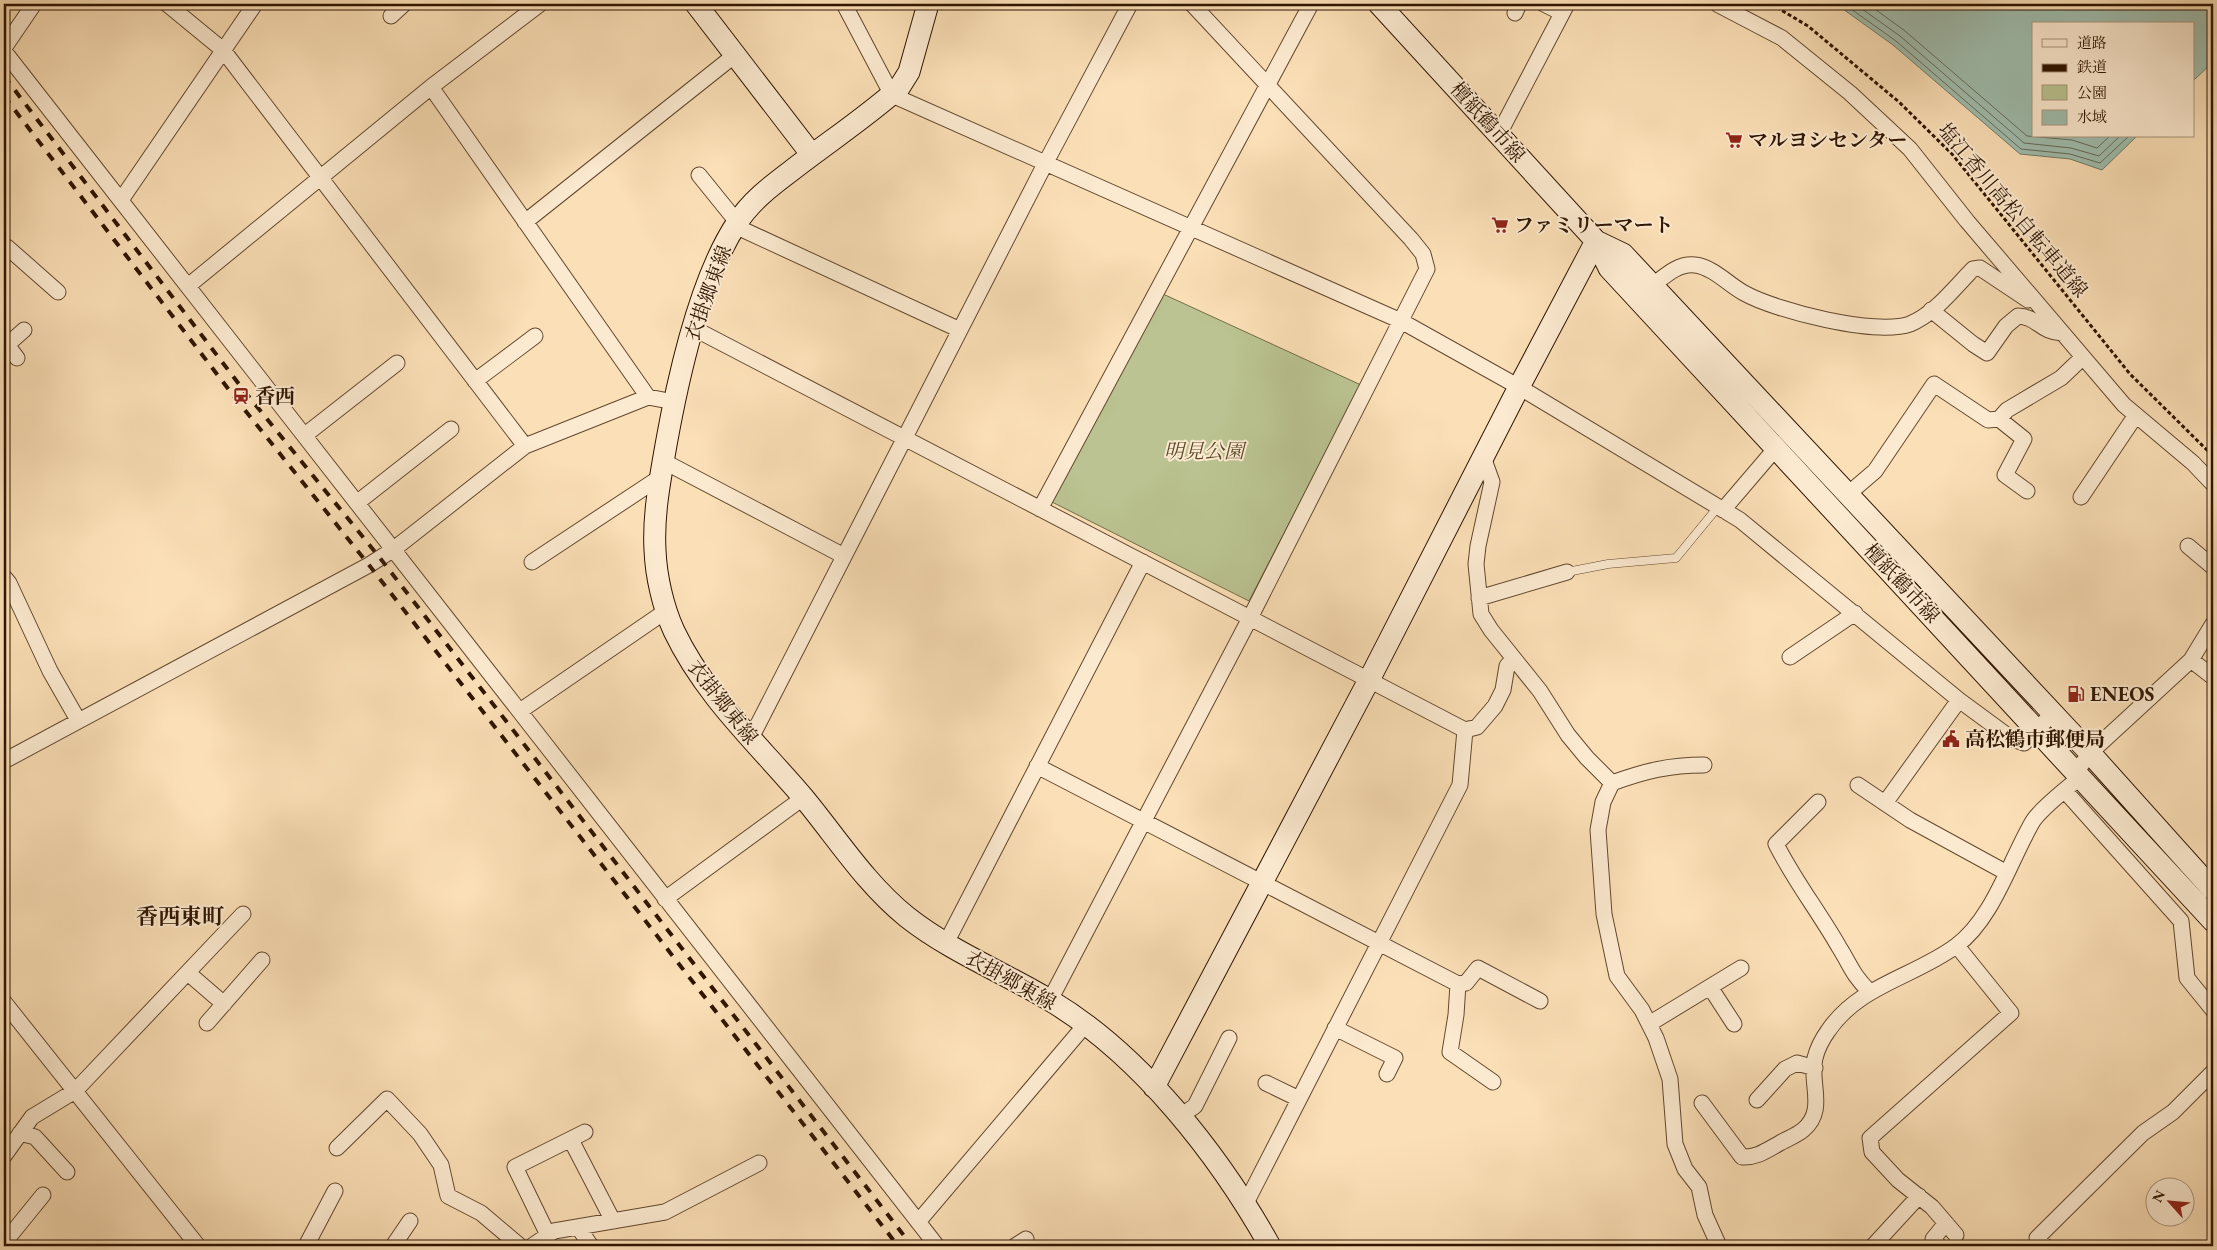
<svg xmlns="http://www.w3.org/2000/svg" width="2217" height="1250" viewBox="0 0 2217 1250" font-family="'EB Garamond','Noto Serif JP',serif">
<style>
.green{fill:#bac391;stroke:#746c48}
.water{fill:#9fbdae;stroke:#727a68}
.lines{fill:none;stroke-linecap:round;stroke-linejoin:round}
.shore{stroke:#676957;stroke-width:1}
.lane-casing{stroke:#62482e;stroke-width:9}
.street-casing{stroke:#62482e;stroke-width:17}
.secondary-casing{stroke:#2f1500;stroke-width:23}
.path{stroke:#2f1500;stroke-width:3;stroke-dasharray:4 2.5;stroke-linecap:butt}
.lane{stroke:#fcead0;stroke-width:8}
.street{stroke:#fcead0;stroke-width:15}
.secondary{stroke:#fcead0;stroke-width:21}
.rail{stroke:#2f1500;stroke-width:4;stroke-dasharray:9 9;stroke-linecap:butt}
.labels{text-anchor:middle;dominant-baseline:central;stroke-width:4;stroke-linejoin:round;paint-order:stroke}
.street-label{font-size:20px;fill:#2f1500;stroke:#fcead0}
.poi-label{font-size:20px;font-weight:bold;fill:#2f1500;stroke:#fcead0;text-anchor:start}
.park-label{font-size:20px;font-style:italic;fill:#59492c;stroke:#fcead0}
.quarter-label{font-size:22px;font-weight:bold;fill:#2f1500;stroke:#fcead0}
</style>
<rect width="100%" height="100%" fill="#fbdfb6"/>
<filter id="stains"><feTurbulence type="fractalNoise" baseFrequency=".004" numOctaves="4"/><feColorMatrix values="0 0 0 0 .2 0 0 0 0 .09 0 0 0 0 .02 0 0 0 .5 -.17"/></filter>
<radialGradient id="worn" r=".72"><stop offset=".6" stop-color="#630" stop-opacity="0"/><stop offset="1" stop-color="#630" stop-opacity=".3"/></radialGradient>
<!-- green -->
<path class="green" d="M1163,294L1361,385L1249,601L1052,502Z"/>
<!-- water -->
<path class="water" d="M1836,4H2213V62L2193,81V24H2033V136H2137L2102,170L2070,159L2020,154L1893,45Z"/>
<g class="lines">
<!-- shore -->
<path class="shore" d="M1844,4L1896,41L2021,149L2070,154L2100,163L2129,136
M1855,4L1900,36L2024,143L2071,148L2099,156L2120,136
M1868,4L1905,31L2027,136L2072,140L2097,148L2110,136"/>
<!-- lane casing -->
<g class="lane-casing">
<path id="lane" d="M1567,572L1608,564L1676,558L1718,507"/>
</g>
<!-- street casing -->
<g class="street-casing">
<path id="street" d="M167,4L223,50L525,446
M844,4L892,95L1401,321L1519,387L1740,520L1959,700L2012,739L2024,743L2052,714
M1544,4L1562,13
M1717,4L1782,38L1850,93L1910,149L1967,221L2124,405L2193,463L2213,484
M1515,13L1519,4
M391,16L404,4
M4,48L34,4
M4,51L937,1246
M431,87L648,397
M1499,134L1567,4
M699,175L737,222
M121,200L255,4
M525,222L735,55
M735,226L960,330
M7,247L58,292
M188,286L431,87L540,4
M1652,286C1665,276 1678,263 1695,265C1713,267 1729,285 1744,293C1776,311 1876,336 1910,324C1935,314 1955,287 1973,269L1980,268L2028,300
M1931,310L1973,344L1987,353L2006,326L2018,316C2038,317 2040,332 2062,333
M693,328L1465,730L1460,785L1246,1203
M4,341L17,358
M7,345L24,330
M475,381L535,336
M1999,419L2024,439L2005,475L2027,491
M305,435L397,363
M1483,457L1492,482L1478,546L1476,564L1481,614L1491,630L1540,691L1568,735L1587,758L1612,783L1603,802L1598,830L1604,914L1617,976L1642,1010L1656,1038L1670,1079L1675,1144L1685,1169L1699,1187L1705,1215L1719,1246
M663,461L844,556
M1847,495L1875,471L1934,384L1988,420L1999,419L2007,410L2061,378L2083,357
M2081,497L2136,415
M358,502L451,429
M1040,509L1311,4
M1723,510L1776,448
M2188,546L2213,567
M532,562L659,478
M4,577L9,583L50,671L78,720
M1479,598L1567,572
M1790,657L1855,613
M2191,660L2213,677
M520,711L666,611
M1465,730L1477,727L1495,706L1503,690L1507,666L1513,659
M750,740L1045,164L1130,4
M4,761L369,565L394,549L525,446L648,397L674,402
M1037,766L1458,984L1466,983L1478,968L1540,1001
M2076,772L2090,753L2191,660L2213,624
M1612,783C1645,771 1669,765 1704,765
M1858,785L1910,820L2007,873
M2065,791L2181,921L2187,978L2213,1010
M1818,802L1776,844C1794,880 1819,912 1839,947C1851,966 1852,974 1869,991
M1885,803L1959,700
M665,899L803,798
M946,943L1143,562
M188,973L224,1004
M1458,984L1456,1015L1450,1052L1493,1082
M1710,987L1734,1024
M1050,1000L1250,618L1427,269L1423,254L1411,239L1192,4
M4,1002L198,1246
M207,1023L262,960
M1649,1024L1741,968
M1335,1028L1395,1058L1387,1074
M1266,1083L1299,1099
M1757,1100L1785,1069L1797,1063L1815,1068
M1702,1103L1742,1157C1757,1158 1767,1150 1780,1143C1787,1139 1797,1135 1803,1130C1827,1110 1809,1083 1815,1058C1817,1050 1823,1038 1828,1031C1859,985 1914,977 1956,946C1993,919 2010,860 2033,821C2042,807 2067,789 2080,777
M1179,1117L1195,1106L1229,1038
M20,1133L35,1137L67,1172
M571,1140L613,1221
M337,1148L387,1099L420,1134L441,1165L448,1196L481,1213L520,1246
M4,1156L32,1117L75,1091L243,914
M918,1222L1086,1024
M578,1227L591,1246
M548,1235L515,1167L585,1132
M1956,1235L1932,1207L1898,1180L1872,1152L1870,1138L2011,1013L1957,946
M4,1243L43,1195
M306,1246L335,1191
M393,1246L410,1221
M532,1246L554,1231L665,1212L759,1163
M1015,1246L1026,1239
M1873,1246L1919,1196
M1939,1246L1933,1239L1946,1223
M2045,1246L2037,1238L2143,1133L2173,1112L2213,1072"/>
</g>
<!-- secondary casing -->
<g class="secondary-casing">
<path id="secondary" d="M696,4L812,155
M928,4L909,72L899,88C865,118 827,143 791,171C771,186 750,202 737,223C699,280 678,378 666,445C660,480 653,515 655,550C656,576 663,607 674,631C705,696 757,743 803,797C837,838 865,883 907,917C950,951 1003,972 1051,1001C1141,1055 1219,1155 1270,1246
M1379,4L1596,241L1609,268L2213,921
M1596,241L1623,254L2090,753L2213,890
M1154,1087L1369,680L1519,387L1596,241"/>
</g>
<!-- path -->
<path class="path" d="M1771,4L1808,26L1899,102L1952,154L2130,374L2213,456"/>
<!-- lane -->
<use href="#lane" class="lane"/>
<!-- street -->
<use href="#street" class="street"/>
<!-- secondary -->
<use href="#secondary" class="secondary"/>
<!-- rail -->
<path class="rail" d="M4,76L245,392L380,558L912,1246
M4,96L236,399L369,565L898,1246"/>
</g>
<!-- icons -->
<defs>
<g id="supermarket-bare" transform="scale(1.35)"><path d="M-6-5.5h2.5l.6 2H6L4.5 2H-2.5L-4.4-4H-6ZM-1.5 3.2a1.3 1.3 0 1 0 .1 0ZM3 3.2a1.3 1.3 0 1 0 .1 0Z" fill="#8f2418" stroke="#fcead0" stroke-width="2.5" paint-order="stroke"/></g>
<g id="station-bare" transform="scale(1.35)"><path d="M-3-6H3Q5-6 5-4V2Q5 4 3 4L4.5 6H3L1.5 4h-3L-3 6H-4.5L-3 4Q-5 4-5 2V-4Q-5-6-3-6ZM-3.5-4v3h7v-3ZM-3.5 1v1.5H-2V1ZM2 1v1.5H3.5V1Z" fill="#8f2418" stroke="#fcead0" stroke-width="2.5" paint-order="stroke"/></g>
<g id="fuel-bare" transform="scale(1.35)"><path d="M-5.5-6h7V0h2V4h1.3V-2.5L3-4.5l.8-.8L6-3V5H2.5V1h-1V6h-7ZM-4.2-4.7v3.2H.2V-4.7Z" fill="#8f2418" stroke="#fcead0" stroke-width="2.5" paint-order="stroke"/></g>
<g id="civic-bare" transform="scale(1.35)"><path d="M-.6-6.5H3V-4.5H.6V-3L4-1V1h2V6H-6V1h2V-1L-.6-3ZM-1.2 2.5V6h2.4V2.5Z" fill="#8f2418" stroke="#fcead0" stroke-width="2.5" paint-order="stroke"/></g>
</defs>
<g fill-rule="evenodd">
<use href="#supermarket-bare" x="1734" y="140"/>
<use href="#supermarket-bare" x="1500" y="225"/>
<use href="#station-bare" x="241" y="396"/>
<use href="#fuel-bare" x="2076" y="694"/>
<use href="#civic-bare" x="1951" y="739"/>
</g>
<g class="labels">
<!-- street labels -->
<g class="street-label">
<text transform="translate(1488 122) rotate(48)">檀紙鶴市線</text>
<text transform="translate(2013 210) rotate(50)">塩江香川高松自転車道線</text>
<text transform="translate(708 293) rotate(-70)">衣掛郷東線</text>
<text transform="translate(1902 583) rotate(47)">檀紙鶴市線</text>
<text transform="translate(723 702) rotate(52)">衣掛郷東線</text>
<text transform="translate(1011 980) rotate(29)">衣掛郷東線</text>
</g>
<!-- poi labels -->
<g class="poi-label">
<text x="1748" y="140">マルヨシセンター</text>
<text x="1514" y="225">ファミリーマート</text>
<text x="255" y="396">香西</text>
<text x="2090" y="694">ENEOS</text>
<text x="1965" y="739">高松鶴市郵便局</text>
</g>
<!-- park labels -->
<g class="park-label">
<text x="1204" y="451">明見公園</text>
</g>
<!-- quarter labels -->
<g class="quarter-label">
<text x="180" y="916">香西東町</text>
</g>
</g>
<!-- margin -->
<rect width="2217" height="1250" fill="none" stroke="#fbdfb6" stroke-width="20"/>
<rect x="5" y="5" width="2207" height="1240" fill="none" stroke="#2f1500" stroke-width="2.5"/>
<rect x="10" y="10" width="2197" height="1230" fill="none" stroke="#2f1500"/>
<!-- legend -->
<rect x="2032" y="22" width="162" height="115" fill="#fcead0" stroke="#aa957d"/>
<rect x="2042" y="39" width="25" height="8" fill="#fcead0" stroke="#aa957d"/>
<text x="2077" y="48" font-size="15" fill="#2f1500">道路</text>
<rect x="2042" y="64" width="25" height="8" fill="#2f1500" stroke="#aa957d"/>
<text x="2077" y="72" font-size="15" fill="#2f1500">鉄道</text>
<rect x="2042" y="85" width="25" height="15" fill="#bac391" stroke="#aa957d"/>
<text x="2077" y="98" font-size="15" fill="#2f1500">公園</text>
<rect x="2042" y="110" width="25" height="15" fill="#9fbdae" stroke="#aa957d"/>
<text x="2077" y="122" font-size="15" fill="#2f1500">水域</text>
<!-- north arrow -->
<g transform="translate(2170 1202) rotate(297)"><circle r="24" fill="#fcead0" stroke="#aa957d"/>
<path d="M0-4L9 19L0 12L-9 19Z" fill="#8f2418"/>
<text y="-8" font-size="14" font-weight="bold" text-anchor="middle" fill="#2f1500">N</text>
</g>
<rect width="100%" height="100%" filter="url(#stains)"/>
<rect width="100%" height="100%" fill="url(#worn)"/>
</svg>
